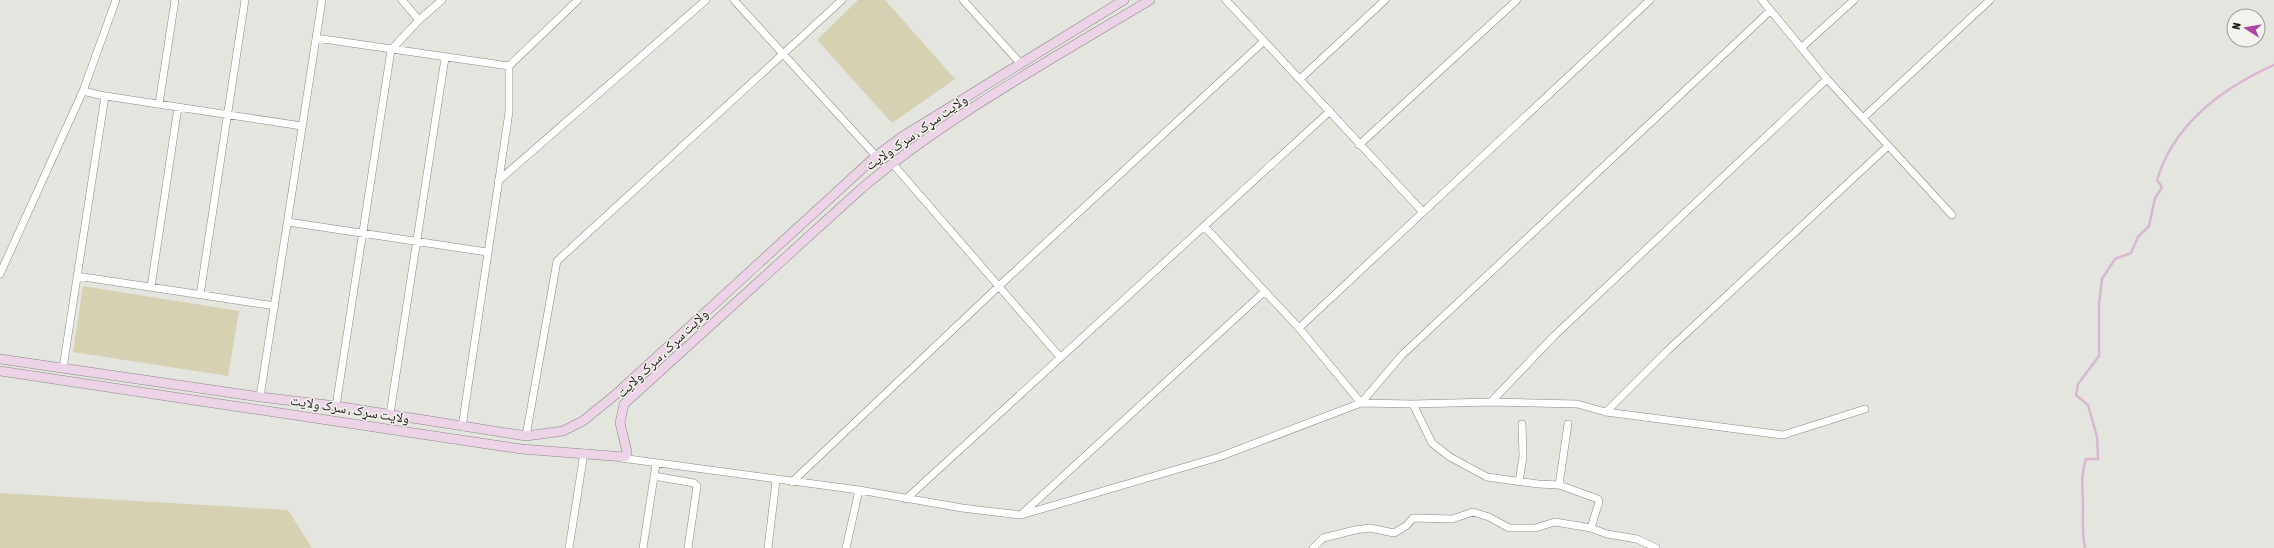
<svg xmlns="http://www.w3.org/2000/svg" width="2274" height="548" viewBox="0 0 2274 548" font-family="'Asap Condensed','Noto Naskh Arabic',sans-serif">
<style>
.green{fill:#d5d1b2}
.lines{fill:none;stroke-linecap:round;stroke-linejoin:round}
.stream{stroke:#d9b7d3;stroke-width:2.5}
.street-casing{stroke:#898883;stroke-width:8}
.secondary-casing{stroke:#898883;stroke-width:10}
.street{stroke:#fff;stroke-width:7}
.secondary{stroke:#ecd3e8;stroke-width:9}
.labels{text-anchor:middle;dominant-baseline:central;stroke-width:3;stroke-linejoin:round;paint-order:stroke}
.street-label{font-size:14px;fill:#191917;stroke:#f3f2ec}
</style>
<rect width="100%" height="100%" fill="#e5e5df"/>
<!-- green -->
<path class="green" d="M858,0H885L955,79L892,123L817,40Z
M83,286L239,311L228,376L73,352Z
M0,493L288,510L312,548H0Z"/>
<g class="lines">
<!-- stream -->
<path class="stream" d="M2085,548C2082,534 2083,522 2083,508C2083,490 2080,476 2086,459H2098L2097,437L2088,405L2076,395L2078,384L2099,356V304L2102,279L2115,259L2131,253L2138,237L2149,226L2155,198L2162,187L2157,180C2174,124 2223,88 2274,65"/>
<!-- street casing -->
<g class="street-casing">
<path id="street" d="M402,0L419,20L442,0
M734,0L876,156
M963,0L1020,63
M1226,0L1422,211
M1762,0L1827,79L1952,215
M316,38L509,66
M1801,48L1854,0
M1300,79L1385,0
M83,91L99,95L302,126
M159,104L175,0
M1863,118L1990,0
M1359,145L1517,0
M892,163L1060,357
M498,181L706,0
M288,222L487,252
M1204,226L1299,328L1361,403L1402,355L1770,11
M0,274L83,91L116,0
M77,276L275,306
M151,287L178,107
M200,295L245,0
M1299,328L1650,0
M63,368L105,96
M260,397L322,0
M1491,402L1554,336L1827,79
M1413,404L1432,443L1450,457L1487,477L1538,484L1559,485L1598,499L1599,502L1591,528
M336,406L391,50L419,20
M1606,412L1667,351L1888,146
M390,414L445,58
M462,427L509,112V66L578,0
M526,436L557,261L842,0
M621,458L859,490L962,508L1021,515L1219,457L1361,403L1413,404L1491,402L1577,404L1606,412L1783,435L1865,409
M654,476L694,483L697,486L688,548
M792,482L999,286L1264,41
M1519,482L1523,457L1522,424
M1559,485L1568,424
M906,499L1330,111
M1023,513L1264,292
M569,548L584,453
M643,548L656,464
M768,548L776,481
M846,548L859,490
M1313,548L1323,538L1355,530L1370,528L1394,533L1406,526L1413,518L1452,519L1473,512L1489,517L1509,528H1535L1555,522L1591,528L1607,534L1637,539L1656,548"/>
</g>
<!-- secondary casing -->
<g class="secondary-casing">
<path id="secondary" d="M0,359L260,397L336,406L526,436L563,431L583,421L615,395L876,156L903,136L1124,0
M0,371L521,449L625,457L627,452L620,423L624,404L861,189C946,117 1054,58 1150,0"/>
</g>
<!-- street -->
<use href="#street" class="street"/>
<!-- secondary -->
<use href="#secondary" class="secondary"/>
</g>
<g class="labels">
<!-- street labels -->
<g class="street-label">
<text transform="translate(916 132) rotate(-35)">ولایت سړک ، سرک ولایت</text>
<text transform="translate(662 353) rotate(-44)">ولایت سړک ، سرک ولایت</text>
<text transform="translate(350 409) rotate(9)">ولایت سړک ، سرک ولایت</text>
</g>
</g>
<!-- north arrow -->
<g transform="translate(2246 28) rotate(282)"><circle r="19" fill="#f3f2ec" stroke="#9c9b97"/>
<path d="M0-3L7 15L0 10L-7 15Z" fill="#b145a5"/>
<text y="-6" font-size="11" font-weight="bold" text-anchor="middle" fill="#191917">N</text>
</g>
</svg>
